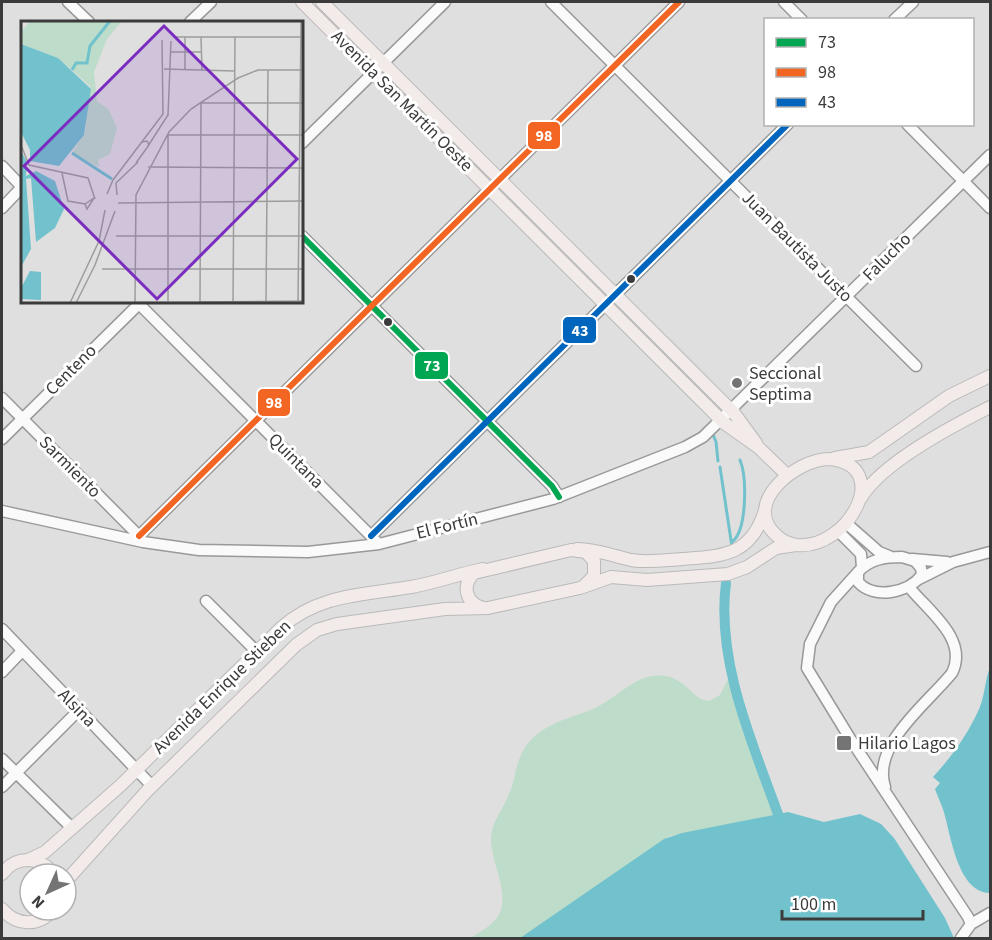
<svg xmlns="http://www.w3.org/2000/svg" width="992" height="940" viewBox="0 0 992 940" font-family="'Source Sans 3',sans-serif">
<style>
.green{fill:#bedcca}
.water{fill:#71c2cd}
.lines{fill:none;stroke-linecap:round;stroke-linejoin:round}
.stream{stroke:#71c2cd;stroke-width:3}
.canal{stroke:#71c2cd;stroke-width:10}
.minor-casing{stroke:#999;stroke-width:13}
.major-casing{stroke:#bababa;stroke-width:14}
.minor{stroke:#fafafa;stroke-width:10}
.major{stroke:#f3ebea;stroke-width:12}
.bus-1-casing{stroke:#fff;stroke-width:10}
.bus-2-casing{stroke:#fff;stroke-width:10}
.bus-3-casing{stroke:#fff;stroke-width:10}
.bus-1{stroke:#00a651;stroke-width:6}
.bus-2{stroke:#f26522;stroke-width:6}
.bus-3{stroke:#0065bd;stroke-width:6}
.bus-dot{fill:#3b3b3b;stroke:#fff;stroke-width:2}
.poi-dot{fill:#747474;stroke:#fff;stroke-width:2}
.labels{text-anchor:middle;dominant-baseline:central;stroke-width:6;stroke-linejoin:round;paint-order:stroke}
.street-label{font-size:18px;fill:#3b3b3b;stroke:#fff}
.poi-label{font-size:18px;fill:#3b3b3b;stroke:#fff;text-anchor:start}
.inset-river{fill:none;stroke:#71c2cd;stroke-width:3}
.inset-road{fill:none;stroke:#9d9d9d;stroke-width:1.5}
.view{fill:#7b2cbf;fill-opacity:0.15;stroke:#7b2cbf;stroke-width:3}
.inset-edge{fill:none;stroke:#3b3b3b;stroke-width:3}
.line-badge{stroke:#fff;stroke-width:2}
.badge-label{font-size:16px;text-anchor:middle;font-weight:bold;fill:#fff}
</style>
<rect width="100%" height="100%" fill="#dfdfdf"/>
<!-- green -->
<path class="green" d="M732,671L750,736L778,814L670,836L520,938H471C479,932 490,927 496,919C513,898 491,864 491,840C491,822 503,810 509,794C515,782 515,767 521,755C535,724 567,720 595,708C615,699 632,678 654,676C685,672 691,701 709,701L720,695Z"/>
<!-- water -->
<path class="water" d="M990,667V893C959,893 951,838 945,816C943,807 938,798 935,789L940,783L933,777C953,755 968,734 980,707C985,694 985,680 990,667Z
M788,812L824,822L860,814L881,824L894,838L945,918L954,938H520L664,839L682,833Z"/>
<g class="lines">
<!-- stream -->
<path class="stream" d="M712,432L716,442L718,461
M720,467L732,547
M733,541C747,529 747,477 740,460"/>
<!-- canal -->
<path class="canal" d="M726,583C716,661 752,742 778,814"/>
<!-- minor casing -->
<g class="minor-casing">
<path id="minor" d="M68,2L89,22
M551,2L916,366
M784,2L802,20
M894,20L913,2
M190,22L211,2
M907,124L990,208
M302,143L445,2
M2,166L22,187
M2,208L22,187
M302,236L552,486L559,497
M137,302L376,541
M2,398L139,536
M2,439L141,302
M2,511L143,542L199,550L308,552L379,544L553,499L685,447L703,437L990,155
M846,523L879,552L889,556
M838,531L861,554L862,568
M139,536L679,2
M371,536L788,124
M902,557L915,561L921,568L922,575C908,593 874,600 858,582V572C870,559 885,557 902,557Z
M912,559L947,562
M858,572L831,602L810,644L807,668L851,740L968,917L971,924L961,938
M919,579L953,562L990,552
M206,601L257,652
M2,629L152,786
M2,672L22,651
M2,759L72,828
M2,787L79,710
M885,787C871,745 928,703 952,673C969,639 928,611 909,587
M971,924L990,913"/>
</g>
<!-- major casing -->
<g class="major-casing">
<path id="major" d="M302,2L724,423L758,447L787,475
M322,2L734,413L756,443
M835,458L869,452L949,396L990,376
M829,459C895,465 848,550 797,545C789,544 782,541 776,535C741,503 797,459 829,459Z
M861,498C881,463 954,425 990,407
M577,549C596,549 613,556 631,560C648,563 665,560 682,559C723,556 751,556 765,510
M484,608C466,604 461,586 474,573L571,550L586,552L594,561V576L584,586
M28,860L45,852L121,785L281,628C318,594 364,595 411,587C435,583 458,574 483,569
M2,874C16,855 40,856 54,874
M66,881L147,791L296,645L317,630L337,624L445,609L488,608L580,588L611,577L647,580L728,574L747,567L776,548L796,545
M2,909C16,926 38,927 53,910"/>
</g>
<!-- minor -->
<use href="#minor" class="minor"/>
<!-- major -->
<use href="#major" class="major"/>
<!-- bus-1 casing -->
<g class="bus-1-casing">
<path id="bus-1" d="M302,236L552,486L559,497"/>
</g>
<!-- bus-2 casing -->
<g class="bus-2-casing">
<path id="bus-2" d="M139,536L679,2"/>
</g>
<!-- bus-3 casing -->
<g class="bus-3-casing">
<path id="bus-3" d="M371,536L788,124"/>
</g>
<!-- bus-1 -->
<use href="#bus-1" class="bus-1"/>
<!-- bus-2 -->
<use href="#bus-2" class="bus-2"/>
<!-- bus-3 -->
<use href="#bus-3" class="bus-3"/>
</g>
<!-- markers -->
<g class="bus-dot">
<circle cx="631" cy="279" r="5"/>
<circle cx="388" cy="322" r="5"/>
</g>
<g class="poi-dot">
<circle cx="737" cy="383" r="6"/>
<rect x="836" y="735" width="16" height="16" rx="3"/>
</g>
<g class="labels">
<!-- street labels -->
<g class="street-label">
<text transform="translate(402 101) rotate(45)">Avenida San Martín Oeste</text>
<text transform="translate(797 247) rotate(45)">Juan Bautista Justo</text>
<text transform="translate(887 257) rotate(-45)">Falucho</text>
<text transform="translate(71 370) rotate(-45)">Centeno</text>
<text transform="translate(296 461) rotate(45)">Quintana</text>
<text transform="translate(70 467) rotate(45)">Sarmiento</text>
<text transform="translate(447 526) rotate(-14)">El Fortín</text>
<text transform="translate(222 687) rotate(-44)">Avenida Enrique Stieben</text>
<text transform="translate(77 708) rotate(46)">Alsina</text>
</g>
<!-- poi labels -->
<g class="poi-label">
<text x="749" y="373">Seccional<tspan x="749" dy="21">Septima</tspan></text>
<text x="858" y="743">Hilario Lagos</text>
</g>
</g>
<!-- overview -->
<g transform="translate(21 21)">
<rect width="282" height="282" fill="#dfdfdf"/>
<path d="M9,0H101L86,18L73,51L76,80L88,89L96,107L89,133L77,139L78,146L51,132L64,112L69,65L37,37L0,23V11Z" fill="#bedcca"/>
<path d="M0,23L37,37L70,68L63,114L38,145L9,140V129L0,111ZM0,130L6,141L5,155L15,150L34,160L43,188L34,207L15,221L10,157L5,158L10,228L0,246ZM9,250L20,251V279L0,278V267Z" fill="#71c2cd"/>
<path class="inset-river" d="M51,49L55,42H66L69,25L89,0M51,132L91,158"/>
<path class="inset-road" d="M152,16H280M164,16V48M180,16L181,49M149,31H181M143,48L213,50M180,82H282M147,114H282M0,124L8,144L67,157L74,178M127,125L147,94L150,20M115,142L128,124L126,120L121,121M127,146L282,147M41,152L47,180L64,183L66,188L73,177L64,183M86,173L92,159L142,93L141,19M96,174L95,162L117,141M97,182L282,180M95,215H282M81,248H282M147,280V114M179,281L180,82M49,282L78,220L84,189M55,282L74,244L94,190M69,282L282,280M114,282L115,174L148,111L170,88L217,57L237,49H282M212,282L214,16M245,282L247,49M277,282L280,0"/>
<path class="view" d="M143,5L276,138L136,278L3,145Z"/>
<rect width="282" height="282" class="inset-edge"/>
</g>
<g class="line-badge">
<rect x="527" y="121" width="34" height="29" rx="6" fill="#f26522"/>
<rect x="562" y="316" width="35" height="28" rx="6" fill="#0065bd"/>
<rect x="414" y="351" width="35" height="29" rx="6" fill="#00a651"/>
<rect x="257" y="388" width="34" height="29" rx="6" fill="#f26522"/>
</g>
<g class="badge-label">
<text x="544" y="141">98</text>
<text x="580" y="336">43</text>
<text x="432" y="371">73</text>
<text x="274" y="408">98</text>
</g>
<!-- border -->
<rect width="992" height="940" fill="none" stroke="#3b3b3b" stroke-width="6"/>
<!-- legend -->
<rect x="764" y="18" width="210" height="108" fill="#ffffff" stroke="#b1b1b1" stroke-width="1.5"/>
<rect x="776" y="38" width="30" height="9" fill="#00a651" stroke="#b1b1b1" stroke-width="1.5"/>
<text x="818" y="48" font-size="18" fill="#3b3b3b">73</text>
<rect x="776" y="68" width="30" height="9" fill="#f26522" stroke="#b1b1b1" stroke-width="1.5"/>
<text x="818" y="78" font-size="18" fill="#3b3b3b">98</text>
<rect x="776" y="98" width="30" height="9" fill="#0065bd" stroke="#b1b1b1" stroke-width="1.5"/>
<text x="818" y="108" font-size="18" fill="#3b3b3b">43</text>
<!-- north arrow -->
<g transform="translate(48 892) rotate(225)"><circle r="28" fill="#ffffff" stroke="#b1b1b1" stroke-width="1.5"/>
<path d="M0-4.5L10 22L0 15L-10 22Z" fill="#747474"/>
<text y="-9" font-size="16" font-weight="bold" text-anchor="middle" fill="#3b3b3b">N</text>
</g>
<!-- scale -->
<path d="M782 910v9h141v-9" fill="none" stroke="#3b3b3b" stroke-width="3"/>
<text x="791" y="910" font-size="18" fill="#3b3b3b" stroke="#ffffff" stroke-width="4.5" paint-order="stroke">100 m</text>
</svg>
